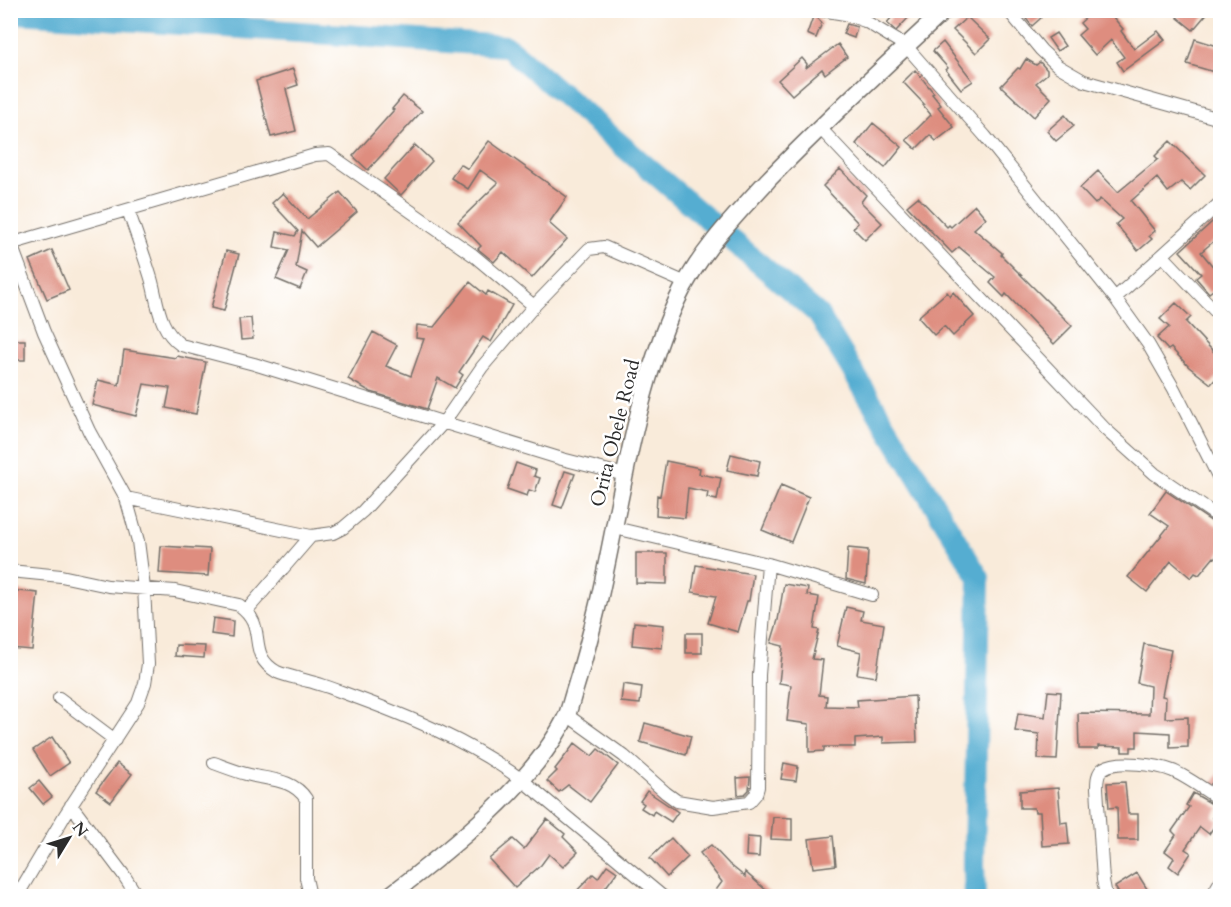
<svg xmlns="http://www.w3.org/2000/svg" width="1231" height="907" viewBox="0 0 1231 907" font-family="Cardo,serif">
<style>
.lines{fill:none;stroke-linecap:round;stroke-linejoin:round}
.river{stroke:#54add1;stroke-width:22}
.building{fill:#de8d7f}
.street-casing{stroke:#736e68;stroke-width:14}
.secondary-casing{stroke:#736e68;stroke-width:19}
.street{stroke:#fff;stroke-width:12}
.secondary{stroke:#fff;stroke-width:16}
.labels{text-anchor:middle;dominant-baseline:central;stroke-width:5;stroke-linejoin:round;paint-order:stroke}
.street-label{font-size:20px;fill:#2b2b2b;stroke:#fff}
</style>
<rect width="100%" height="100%" fill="#fff"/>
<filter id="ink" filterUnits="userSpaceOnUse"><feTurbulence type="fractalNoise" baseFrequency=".0167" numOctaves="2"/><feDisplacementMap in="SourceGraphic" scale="12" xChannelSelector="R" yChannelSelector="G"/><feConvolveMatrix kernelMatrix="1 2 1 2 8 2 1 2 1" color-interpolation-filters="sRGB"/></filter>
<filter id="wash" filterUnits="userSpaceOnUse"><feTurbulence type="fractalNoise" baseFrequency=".008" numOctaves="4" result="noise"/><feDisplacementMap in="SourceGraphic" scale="24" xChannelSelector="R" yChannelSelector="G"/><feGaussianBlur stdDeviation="1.35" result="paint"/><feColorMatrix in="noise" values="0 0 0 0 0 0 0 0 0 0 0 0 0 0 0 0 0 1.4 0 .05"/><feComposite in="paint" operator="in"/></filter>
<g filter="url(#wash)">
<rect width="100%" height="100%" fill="#f9ebda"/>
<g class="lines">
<!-- river -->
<path class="river" d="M10,15L18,13L506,46L818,314L979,578L974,864L975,896"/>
</g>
<g id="blocks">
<!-- building -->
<path class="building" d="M882,10H906L910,16L896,31L887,23L891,18Z
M1019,10H1035L1041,18L1032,26Z
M1094,10L1100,15L1107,10L1123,29L1121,31L1134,49L1158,31L1165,40L1123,71L1117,62L1124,57L1111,40L1095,55L1078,35L1085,29L1080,23Z
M1182,10H1210L1193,30L1177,17Z
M814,14L822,23L816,38L807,34Z
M967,17L990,39L976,53L953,30Z
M847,24L857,27L854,38L843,34Z
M1056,33L1065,46L1057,51L1048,38Z
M1195,39L1221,47V74L1187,64Z
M943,42L973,81L961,89L946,70L948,68L933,51Z
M838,44L847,57L825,74L822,69L792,95L778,80L802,58L807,64L806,68Z
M1026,59L1036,65L1040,62L1047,70V74L1036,83L1051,98L1034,117L1001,86L1018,68L1020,69Z
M293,69L298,85L286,89L296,131L271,137L256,81Z
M915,70L934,93L932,94L941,105L938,107L954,127L936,141L930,135L916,149L906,140L931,115L923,105L924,104L903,82Z
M403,96L422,111L368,170L353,156L394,110L392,109Z
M1065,115L1074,126L1056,141L1047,131Z
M873,123L902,147L885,168L856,144Z
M489,141L567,197L549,223L567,239L532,278L503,252L494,262L478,249L481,246L458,222L498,183L480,170L468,189L451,178L460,164L468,169Z
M1170,141L1205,175L1190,190L1181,182L1168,192L1157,178L1131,201L1155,231L1149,236L1152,239L1138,251L1116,224L1122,219L1100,199L1095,204L1080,188L1098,171L1118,192L1158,159L1155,156Z
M415,145L432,161L401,195L384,179Z
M840,169L866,195L861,202L882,223L865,240L853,228L858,223L823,186Z
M340,192L357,212L316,247L302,231L296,267L307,272L300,289L276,279L289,250L274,247L277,232L295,236L298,231L272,203L283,193L307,219Z
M918,197L947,227L949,225L951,227L975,205L986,218L974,229L1002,253L1001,255L1072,326L1054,344L1006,294L1004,297L990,283L995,277L959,247L952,253L907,206Z
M1221,214V235L1201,252L1221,276V284L1209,293L1196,278L1201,274L1180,251Z
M52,250L69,290L47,299L30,260Z
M226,251L239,254L224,311L211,308Z
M470,282L486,295L488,291L512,305L491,342L483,337L459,372L463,375L455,388L438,378L427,409L371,392L348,379L373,332L397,345L386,366L411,376L424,339L416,338L417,325L434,327Z
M947,292L950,296L953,292L974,316L953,336L944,326L934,335L918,317Z
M1176,303L1191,317L1186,322L1214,352L1221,355V373L1211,384L1189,367L1171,348L1168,350L1157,338L1169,327L1160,319Z
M251,318L253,339L241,340L239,319Z
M10,340H25V360H10Z
M124,350L176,358L177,356L206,362L196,414L166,408L170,388L144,384L136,416L92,405L98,380L119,385Z
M731,454L760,461L757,476L727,470Z
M666,461L700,468L699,474L721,478L717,500L707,498L708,492L688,488L685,518L656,515L657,495L660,496Z
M516,463L536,470L534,476L540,478L535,492L529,490L527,496L507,489Z
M565,471L575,474L562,508L553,505Z
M781,485L809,497L791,542L762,530Z
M1166,491L1221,528V551L1215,558L1214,557L1199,575L1195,573L1191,578L1171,561L1147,592L1128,577L1169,526L1150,513Z
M161,546L210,549L208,576L159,573Z
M848,548L868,550L866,584L846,579Z
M636,553H667V584L636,583Z
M696,565L753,574L749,601H747L738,632L708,623L716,596L692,592Z
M784,584L808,588L807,595L819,597L814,629L819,630L812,659L823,660L819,695L827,696L826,706L858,707L857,700L915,696L917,742L883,743V737L855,739V747H824V751L809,752V724L787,721L791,685L779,683L783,646L771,643L778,620Z
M10,590L38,593L32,650L10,648Z
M846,607L863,611L861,620L884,624L876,677L857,674L861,652L837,646Z
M213,618L233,621L232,637L211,634Z
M634,622L664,625L662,648L632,645Z
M686,633H702V653H686Z
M1144,644L1171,650L1162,696L1166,697L1165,718L1188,717V747L1170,748V733L1137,731V747H1131V752H1122V747L1098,746V749H1079L1078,713L1149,714L1150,686L1137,683Z
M176,645L205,646L204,658L175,656Z
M623,684L642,687L640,704L621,702Z
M1048,691L1061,692L1057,760L1038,759L1039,734L1015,731L1018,713L1045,717Z
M645,723L691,736L686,755L640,742Z
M52,737L69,763L50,776L33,750Z
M575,743L592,756L598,749L618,765L590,802L568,785L559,792L547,781L557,771L555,769Z
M117,763L132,774L111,802L96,791Z
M784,763L798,766L796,781L781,779Z
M1221,771V790L1211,784Z
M750,777L749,790L745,794L738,795L737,778Z
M39,781L52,797L43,804L30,788Z
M1125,782L1128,814H1138V840H1118L1117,807L1109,808L1107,783Z
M1058,788L1061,823L1067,822L1069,844L1042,846L1040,812H1035L1034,808H1020V791Z
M647,791L678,812L671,822L654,811L652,815L641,808L644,804L640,801Z
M1193,793L1219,808L1213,817L1218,821L1209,834L1200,827L1185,849L1191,853L1178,873L1169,866L1174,858L1165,851L1176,835L1172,831L1189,807L1186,805Z
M773,817L792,818V840L771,839Z
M547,819L565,834L563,837L578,852L563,867L549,854L541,865L515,888L489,859L513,839L524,849Z
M833,836L836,865L813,868L809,839Z
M747,837L760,838L759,857L746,856Z
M671,838L688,857L667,877L650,858Z
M711,845L729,864L745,877V872L774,897H711L722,882L700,853Z
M607,865L617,872L603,891L609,897H571L593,874L598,878Z
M1137,873L1149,892L1142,897H1121L1115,887Z"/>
</g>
</g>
<g filter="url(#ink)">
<use href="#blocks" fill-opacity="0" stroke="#736e68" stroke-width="1.5"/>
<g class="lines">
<!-- street casing -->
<g class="street-casing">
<path id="street" d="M821,10L845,14L865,21L906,46L985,136L1115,298L1148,344L1174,389L1220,480
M1008,10L1041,50L1058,66L1084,81L1220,119
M819,127L1105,429L1155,474L1220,518
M128,210C136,233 144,255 151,278C158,302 158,329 181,345L254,364L562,459L625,475
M10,244L315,155L329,154L473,255L534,306
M11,244L44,332L89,431L126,498L138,541L144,588L148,664L145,683L138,703L65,815L17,896
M1163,256L1220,316
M1115,298L1220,203
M126,498L311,536
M615,528L768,564L872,595
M10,571L61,576L108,586L175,591L239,605C270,627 244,653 277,672C286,676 298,678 308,681C321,684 334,689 347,694C408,716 469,741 522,780L662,896
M247,610L311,536L333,533L343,528L363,511L444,422L482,367L534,306L589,249L604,247L686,283
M59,698L115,740
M567,715L624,756L666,793L677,801L713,807L749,802L756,794L758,787L759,675L768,564
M214,763C225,767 235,771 246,774C268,780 293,778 306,799V878L310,896
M71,805L123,874L137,896
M1106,896L1103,880L1097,788C1097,781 1097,772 1104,768C1118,759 1158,765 1173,771C1189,778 1205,790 1220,800
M1212,896L1220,882"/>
</g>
<!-- secondary casing -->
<g class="secondary-casing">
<path id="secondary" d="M389,896C447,852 536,782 567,715C570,707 572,698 575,689C584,660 592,630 599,600C621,502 635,392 677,300C698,254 734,217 768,180C825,121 885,66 945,10"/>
</g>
<!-- street -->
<use href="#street" class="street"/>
<!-- secondary -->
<use href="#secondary" class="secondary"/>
</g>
</g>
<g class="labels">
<!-- street labels -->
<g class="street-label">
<text transform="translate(615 433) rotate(-76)">Orita Obele Road</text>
</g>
</g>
<!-- margin -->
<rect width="1231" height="907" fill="none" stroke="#fff" stroke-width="36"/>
<!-- north arrow -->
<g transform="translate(69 838) rotate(52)" stroke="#ffffff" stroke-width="4.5" paint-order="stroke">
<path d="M0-4.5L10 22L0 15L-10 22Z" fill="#2b2b2b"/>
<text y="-9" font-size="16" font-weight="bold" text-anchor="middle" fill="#2b2b2b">N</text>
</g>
</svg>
